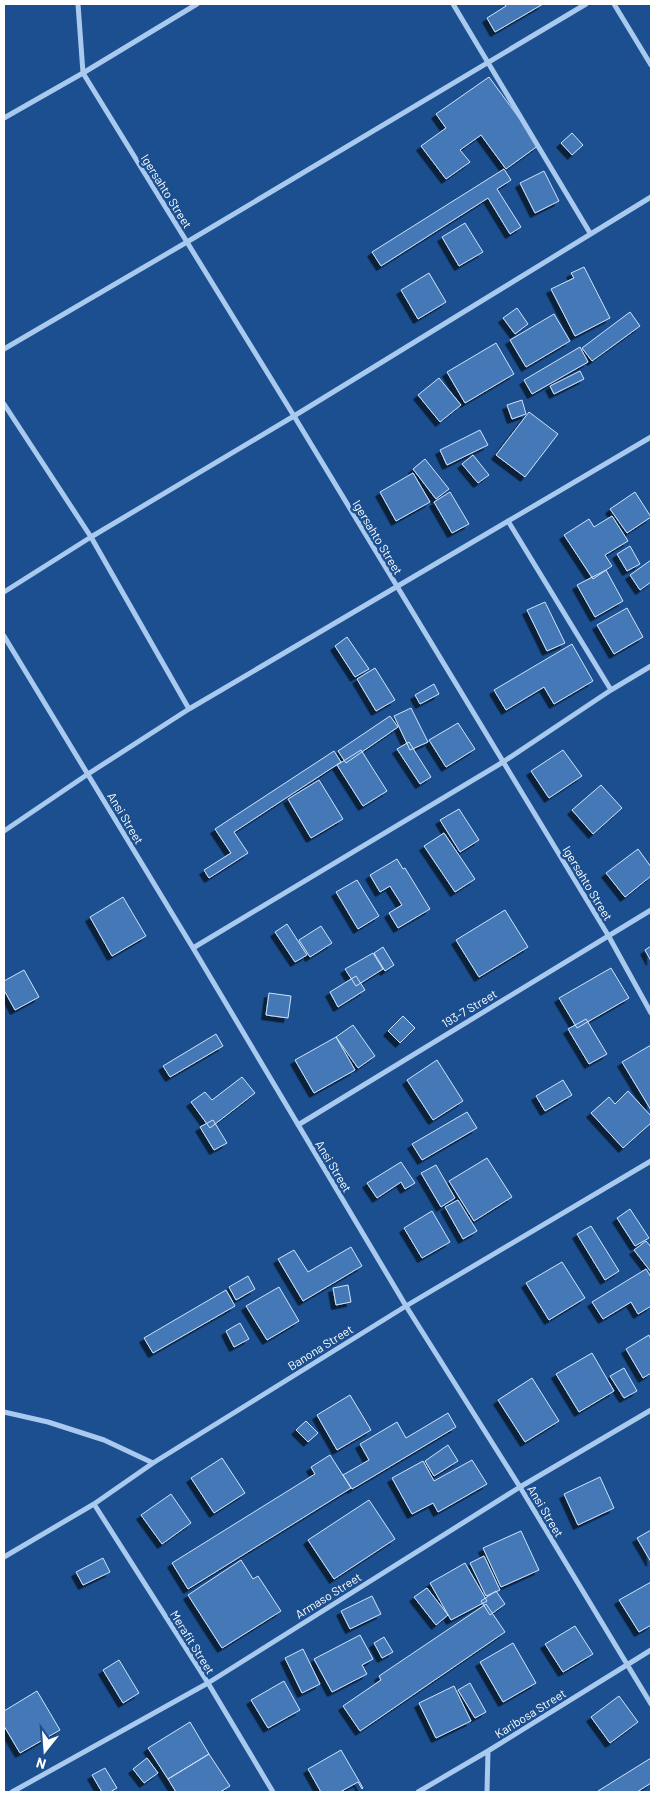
<svg xmlns="http://www.w3.org/2000/svg" width="655" height="1796" viewBox="0 0 655 1796" font-family="Barlow,sans-serif">
<style>
.building{fill:#4478b7;stroke:#cfe3fa;filter:url(#shadow)}
.lines{fill:none;stroke-linecap:round;stroke-linejoin:round}
.street{stroke:#a9c9ee;stroke-width:5}
.labels{text-anchor:middle;dominant-baseline:central;stroke-width:5;stroke-linejoin:round;paint-order:stroke}
.street-label{font-size:12px;fill:#fff;stroke:#1b4f8f}
</style>
<defs>
<filter id="shadow"><feDropShadow dx="-4.5" dy="4.5" stdDeviation="0" flood-color="#0009"/></filter>
</defs>
<rect width="100%" height="100%" fill="#1b4f8f"/>
<!-- building -->
<path class="building" d="M505,4H543L495,32L487,18L506,6Z
M489,77L539,145L506,169L481,135L460,150L470,162L446,179L421,146L446,128L436,114Z
M572,133L583,145L572,155L561,143Z
M504,169L511,180L497,189L521,227L510,234L488,198L381,266L372,252Z
M544,171L559,201L535,213L520,183Z
M465,223L483,252L459,266L442,237Z
M584,267L610,318L575,336L551,289L574,278L571,273Z
M429,273L446,302L418,319L401,290Z
M517,308L528,324L515,334L503,318Z
M630,312L640,326L592,361L582,348Z
M554,314L570,341L526,367L510,340Z
M496,343L514,374L465,403L447,372Z
M580,347L588,362L532,394L524,380Z
M580,371L584,379L554,394L550,386Z
M439,378L461,405L440,422L418,395Z
M522,400L526,414L512,419L507,405Z
M529,412L558,434L525,477L496,455Z
M480,430L488,445L447,465L440,450Z
M473,455L489,475L478,483L462,464Z
M425,459L449,489L436,499L413,469Z
M413,473L430,502L396,521L380,492Z
M450,492L469,524L452,533L434,502Z
M635,492L651,517L627,533L610,509Z
M612,516L628,541L605,555L612,566L593,579L564,535L589,519L594,527Z
M630,546L640,564L627,571L617,554Z
M651,560V582L640,590L630,575Z
M606,570L623,601L595,617L577,585Z
M545,602L565,643L547,651L527,610Z
M627,608L643,637L614,654L597,625Z
M347,637L369,669L355,677L335,646Z
M572,644L593,681L554,704L544,687L506,710L494,690Z
M375,668L395,700L376,711L357,679Z
M434,684L439,694L420,704L415,695Z
M411,708L428,742L410,750L394,716Z
M390,716L398,727L346,763L338,751Z
M458,723L475,749L446,767L429,740Z
M409,742L431,777L420,784L397,749Z
M361,750L387,791L363,806L337,765Z
M563,750L582,776L549,798L531,771Z
M334,751L341,762L234,832L248,853L209,878L204,870L231,853L215,829Z
M319,780L343,819L311,838L288,799Z
M601,785L622,808L593,834L572,810Z
M459,809L479,840L460,852L440,820Z
M444,833L475,879L455,892L424,846Z
M638,849L651,867V876L625,897L606,873Z
M397,859L403,869L405,868L430,909L398,928L389,913L402,905L390,886L380,892L370,875Z
M357,880L379,916L358,929L336,892Z
M123,897L146,936L112,956L90,917Z
M505,910L528,947L479,977L456,940Z
M287,924L307,955L295,962L275,932Z
M321,926L332,943L310,957L299,940Z
M651,946V961L645,950Z
M383,947L394,965L385,971L374,953Z
M373,953L383,969L356,986L345,969Z
M611,968L629,998L577,1028L559,998Z
M24,970L39,997L15,1010L4,990V981Z
M356,976L365,990L338,1007L330,992Z
M269,993L291,996L288,1018L266,1015Z
M403,1016L415,1028L400,1043L388,1031Z
M586,1019L607,1054L589,1064L568,1029Z
M353,1025L375,1056L358,1068L336,1037Z
M216,1034L223,1046L170,1077L163,1066Z
M336,1037L355,1070L314,1093L295,1060Z
M651,1045V1110L622,1062Z
M437,1060L463,1101L433,1120L407,1080Z
M242,1077L255,1093L210,1128L191,1102L205,1092L212,1100Z
M563,1080L572,1095L545,1111L536,1096Z
M628,1091L651,1116V1123L623,1148L591,1113L609,1097L615,1104Z
M467,1112L477,1128L422,1160L412,1144Z
M213,1120L227,1143L214,1150L200,1127Z
M487,1158L512,1197L474,1221L449,1181Z
M401,1162L415,1183L405,1189L401,1182L377,1198L367,1183Z
M436,1165L455,1198L441,1207L421,1173Z
M458,1200L477,1231L463,1239L445,1207Z
M630,1209L649,1238L635,1246L617,1218Z
M432,1211L450,1242L422,1258L404,1228Z
M591,1226L619,1271L605,1280L577,1234Z
M646,1241L651,1247V1272L634,1250Z
M351,1247L362,1266L303,1301L278,1259L294,1250L308,1272Z
M562,1262L585,1298L549,1320L526,1283Z
M646,1269L651,1277V1306L638,1314L631,1302L603,1319L592,1302Z
M248,1276L255,1289L236,1300L229,1287Z
M348,1285L351,1302L336,1305L333,1288Z
M279,1287L299,1321L267,1340L246,1306Z
M226,1290L235,1306L153,1353L144,1338Z
M240,1323L249,1339L234,1347L226,1331Z
M649,1335L651,1339V1373L643,1378L626,1349Z
M592,1353L614,1391L579,1412L556,1374Z
M624,1368L637,1391L624,1398L610,1376Z
M532,1378L559,1421L525,1442L498,1400Z
M350,1395L371,1430L337,1450L317,1415Z
M448,1413L456,1427L352,1489L343,1475L369,1460L360,1444L397,1422L406,1438Z
M306,1421L318,1433L308,1442L296,1430Z
M448,1445L458,1461L434,1476L425,1461Z
M330,1455L351,1488L188,1589L172,1563L315,1474L311,1467Z
M222,1458L245,1493L214,1513L191,1478Z
M472,1460L487,1484L438,1512L433,1503L412,1514L392,1478L423,1461L434,1481Z
M600,1477L614,1508L578,1525L564,1494Z
M171,1494L191,1523L162,1544L141,1515Z
M369,1500L395,1539L334,1579L308,1540Z
M651,1530V1562L637,1538Z
M521,1531L539,1570L501,1587L483,1548Z
M484,1556L500,1590L486,1596L470,1563Z
M103,1558L110,1572L83,1585L76,1572Z
M241,1560L253,1579L258,1576L281,1611L222,1648L188,1595Z
M465,1563L487,1601L451,1620L430,1583Z
M651,1582V1625L639,1632L619,1600Z
M427,1588L448,1615L436,1625L414,1597Z
M496,1591L505,1604L490,1615L481,1601Z
M372,1596L381,1614L350,1629L341,1611Z
M486,1604L505,1632L360,1731L343,1706L381,1680L379,1676Z
M575,1626L593,1654L563,1672L545,1644Z
M360,1635L373,1659L362,1665L367,1674L332,1692L314,1659Z
M384,1637L393,1652L382,1658L374,1643Z
M513,1643L536,1683L503,1702L480,1662Z
M303,1649L320,1684L302,1693L285,1658Z
M119,1660L139,1693L123,1703L103,1670Z
M284,1681L300,1710L268,1728L251,1700Z
M470,1683L486,1712L475,1718L458,1690Z
M454,1686L471,1721L436,1738L419,1703Z
M37,1691L60,1730L20,1753L4,1726V1711Z
M619,1696L638,1722L610,1743L591,1717Z
M190,1722L209,1754L168,1779L148,1748Z
M341,1750L363,1788L362,1789L358,1782L340,1792H321L308,1769Z
M209,1754L230,1786L220,1792H176L168,1779Z
M147,1758L158,1773L144,1783L133,1769Z
M651,1758V1783L637,1792H599L598,1791Z
M105,1768L117,1788L110,1792H102L92,1775Z"/>
<g class="lines">
<!-- street -->
<path class="street" d="M78,4L83,73L294,416L608,935L651,1013
M453,4L590,233
M614,4L651,65
M4,118L83,73L197,4
M4,349L187,242L586,4
M4,404L91,537L189,709
M508,521L611,690
M4,592L91,537L294,416L651,197
M4,636L193,948L406,1306L520,1487L651,1704
M4,831L88,774L189,709L651,437
M193,948L503,762L611,690L651,666
M298,1125L651,910
M4,1412L48,1422L104,1440L153,1463
M94,1504L208,1683L273,1792
M4,1557L94,1504L153,1463L406,1306L651,1161
M12,1792L208,1683L520,1487L651,1410
M418,1792L488,1751L651,1650
M487,1792L488,1751"/>
</g>
<g class="labels">
<!-- street labels -->
<g class="street-label">
<text transform="translate(167 191) rotate(58)">Igersahto Street</text>
<text transform="translate(378 537) rotate(59)">Igersahto Street</text>
<text transform="translate(126 818) rotate(59)">Ansi Street</text>
<text transform="translate(588 883) rotate(59)">Igersahto Street</text>
<text transform="translate(469 1008) rotate(-31)">193-7 Street</text>
<text transform="translate(334 1166) rotate(59)">Ansi Street</text>
<text transform="translate(320 1347) rotate(-32)">Banona Street</text>
<text transform="translate(546 1511) rotate(59)">Ansi Street</text>
<text transform="translate(328 1595) rotate(-32)">Armaso Street</text>
<text transform="translate(193 1642) rotate(58)">Merafit Street</text>
<text transform="translate(530 1713) rotate(-32)">Karibosa Street</text>
</g>
</g>
<!-- border -->
<rect width="655" height="1796" fill="none" stroke="#ffffff" stroke-width="10"/>
<!-- north arrow -->
<g transform="translate(45 1751) rotate(197)" stroke="#1b4f8f" stroke-width="4" paint-order="stroke">
<path d="M0-4L9 19L0 12L-9 19Z" fill="#ffffff"/>
<text y="-8" font-size="14" font-weight="bold" text-anchor="middle" fill="#ffffff">N</text>
</g>
</svg>
